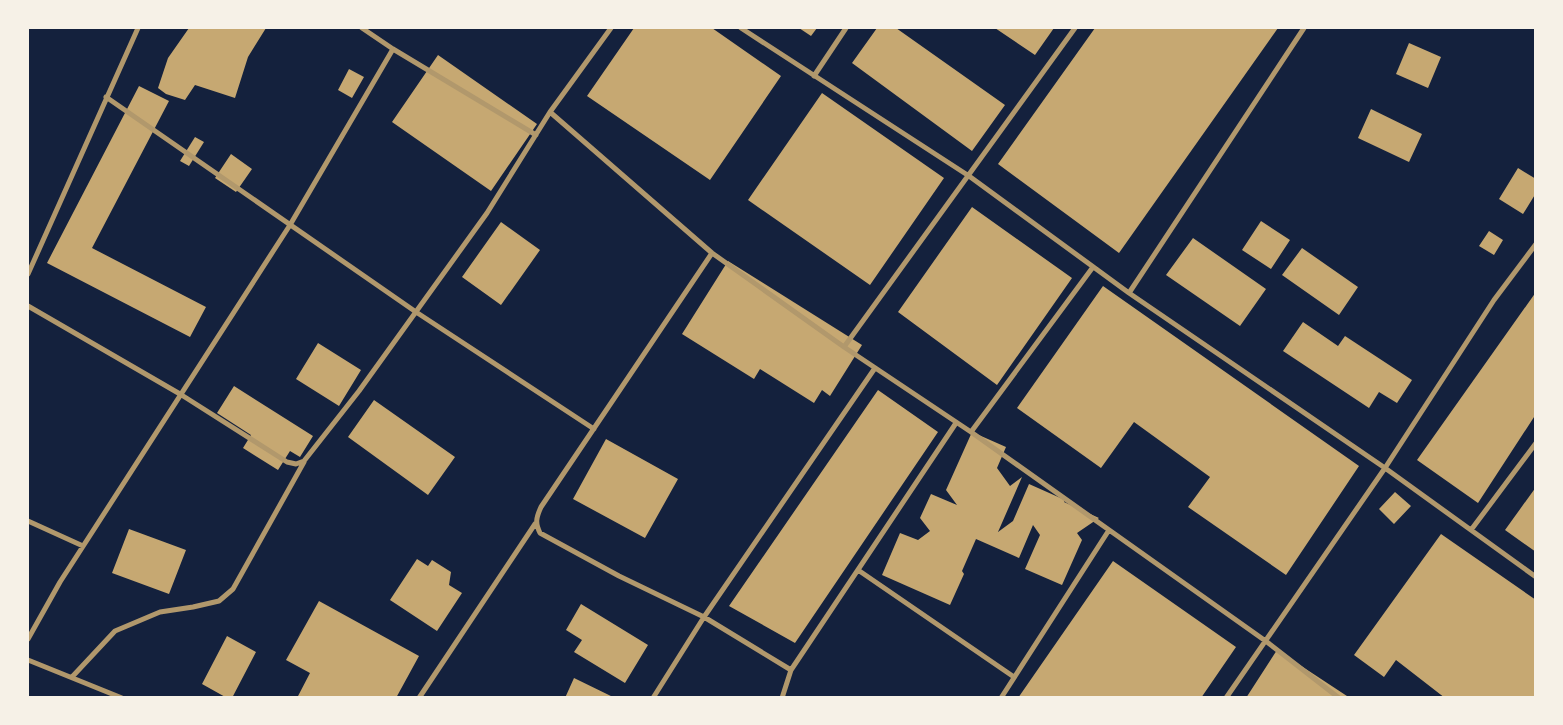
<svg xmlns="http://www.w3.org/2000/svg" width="1563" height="725" viewBox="0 0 1563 725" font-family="'PT Sans',sans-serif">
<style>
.building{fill:#c6a872}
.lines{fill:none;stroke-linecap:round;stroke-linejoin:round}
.minor{stroke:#b1986c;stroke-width:5}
</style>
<rect width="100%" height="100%" fill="#14213d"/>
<!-- building -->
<path class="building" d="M189,28H266L248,57L235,98L195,85L185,100L166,94L158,88L168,58Z
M634,28H712L781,76L710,180L587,96Z
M799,28H817L811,36Z
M877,28H896L1005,105L972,151L852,63Z
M995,28H1054L1035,55Z
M1095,28H1278L1119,253L998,164Z
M1409,43L1441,57L1428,88L1396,74Z
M438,55L537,124L491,191L392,122Z
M349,69L364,77L352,98L338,90Z
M139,86L169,101L92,248L206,307L190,337L47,263Z
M822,93L944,178L870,285L748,200Z
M1371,109L1422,134L1409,162L1358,138Z
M195,137L204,142L189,166L180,161Z
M231,154L252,169L236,192L215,178Z
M1518,168L1536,179V193L1523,214L1499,199Z
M972,207L1072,278L997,385L898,312Z
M1261,221L1290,240L1271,269L1242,250Z
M501,222L540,250L501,305L462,277Z
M1489,231L1503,240L1494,255L1479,246Z
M1193,238L1266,289L1240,326L1166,275Z
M1302,248L1358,287L1339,315L1282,275Z
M728,261L862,345L830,396L822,390L814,403L760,369L754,379L682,334Z
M1103,286L1359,466L1286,575L1188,507L1210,477L1134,422L1101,468L1017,408Z
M1536,292V414L1478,503L1417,460Z
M1303,322L1338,346L1345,336L1412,380L1397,403L1379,392L1369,408L1283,351Z
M318,343L361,370L339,406L296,379Z
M234,386L313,436L300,457L290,451L278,470L243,448L251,435L217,413Z
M878,390L938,432L795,643L729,606Z
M374,400L455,457L428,495L348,437Z
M972,432L1006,447L997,468L1010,486L1022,477L998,532L1013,521L1029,484L1065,500L1064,502L1099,518L1077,533L1082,540L1062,585L1025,569L1040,535L1033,525L1019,558L976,539L962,571L964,574L950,605L882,575L900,533L918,540L930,531L920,518L931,494L957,505L946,490Z
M606,439L678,479L645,538L573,499Z
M1536,487V552L1505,530Z
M1395,492L1411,506L1394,524L1379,509Z
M129,529L186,550L169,594L112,573Z
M1441,534L1536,600V698H1445L1396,660L1384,677L1354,655Z
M417,559L428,566L432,560L451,572L449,585L462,593L437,631L390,600Z
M1113,561L1236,647L1201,698H1018Z
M319,601L419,656L396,698H297L310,673L286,660Z
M581,604L648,645L625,683L574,652L582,640L566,630Z
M227,636L256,652L232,698H227L202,684Z
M1277,650L1350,698H1246Z
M574,678L615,698H565Z"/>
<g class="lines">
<!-- minor -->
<path class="minor" d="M362,28L393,49L536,135
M611,28L550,112L712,253L844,347L971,432L1267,642L1339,698
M741,28L969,176L1129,293L1385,468L1536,577
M814,76L846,28
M106,97L416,312L594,429
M712,253L541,507C536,518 535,523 540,533L619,576L704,617L791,670L782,698
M28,274L138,28
M1129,293L1304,28
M28,306L180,394L287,462L296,464L304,461L359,391L487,213L550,112
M844,347L1075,28
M971,432L1093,267
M28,521L83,546
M1471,530L1536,443
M858,570L1014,677
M28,639L60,582L290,225L393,49
M28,660L122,698
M791,670L956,423
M72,677L115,631L160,612L193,607L219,601L233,589L304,462
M419,698L535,524
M653,698L704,617L875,368
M1001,698L1109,530
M1226,698L1385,468L1494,300L1536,244"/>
</g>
<!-- border -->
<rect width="1563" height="725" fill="none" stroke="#f6f1e7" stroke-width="58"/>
</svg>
